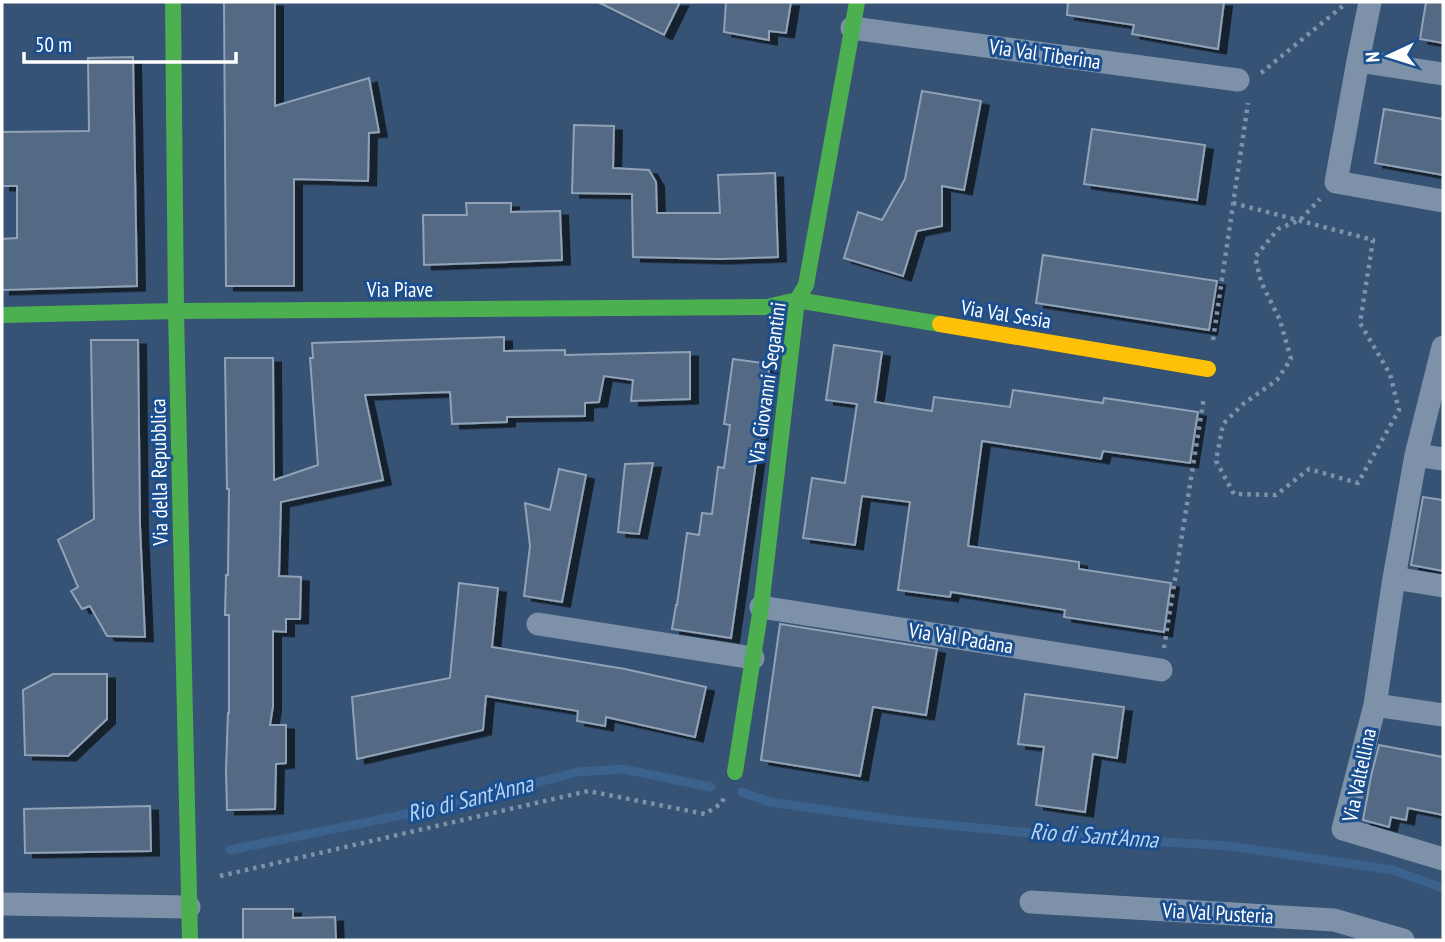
<svg xmlns="http://www.w3.org/2000/svg" width="1445" height="942" viewBox="0 0 1445 942" font-family="'PT Sans Narrow',sans-serif">
<style>
.lines{fill:none;stroke-linecap:round;stroke-linejoin:round}
.stream{stroke:#3b618d;stroke-width:9}
.building{fill:#526984;stroke:#92a2b6;stroke-width:2;filter:url(#shadow)}
.path{stroke:#7d92a8;stroke-width:4.5;stroke-dasharray:3.5 5;stroke-linecap:butt}
.street{stroke:#7d92a8;stroke-width:23}
.fast{stroke:#4caf50;stroke-width:16}
.slow{stroke:#ffc107;stroke-width:16}
.labels{text-anchor:middle;dominant-baseline:central;stroke-width:6;stroke-linejoin:round;paint-order:stroke}
.street-label{font-size:21px;fill:#fff;stroke:#1b4f8f}
.water-label{font-size:23px;font-style:italic;fill:#b5d3f5;stroke:#1b4f8f}
</style>
<defs>
<filter id="shadow"><feDropShadow dx="8" dy="4.5" stdDeviation="0" flood-color="#0009"/></filter>
</defs>
<rect width="100%" height="100%" fill="#365274"/>
<g class="lines">
<!-- stream -->
<path class="stream" d="M742,792L770,802L896,820L1051,835L1230,846L1393,870L1443,888
M230,850L441,807L578,772L623,769L711,787"/>
</g>
<!-- building -->
<path class="building" d="M224,2H275V106L369,78L379,132L369,133L368,181L294,179V286H226Z
M598,2H680L664,35Z
M726,2H791L786,33L769,31V40L724,32Z
M1068,2H1224L1218,49L1132,34L1134,25L1067,15Z
M1426,2H1443V43L1420,39Z
M133,57L137,286L2,290V239L17,238V186H2V132L89,131L88,58Z
M922,91L981,101L964,190L942,186V226L917,231L903,276L844,258L858,212L882,220L905,179Z
M1384,109L1443,119V175L1375,163Z
M574,125L614,126L613,168L649,170L656,182L657,213H720L718,175L775,173L778,257L721,259L633,257L632,194L572,193Z
M1092,129L1205,145L1197,200L1084,184Z
M466,203H511V212L560,211L562,260L424,265L423,215H467Z
M1043,255L1217,281L1209,330L1036,303Z
M504,337V351L565,350V355L690,352V399L631,401L633,380L604,376L599,402L585,403V416L507,417V422L452,424L450,392L365,395L383,480L281,502L279,576L301,577L300,619H286V632L273,631V706L270,725H286V763L276,764L275,809L227,810L226,770L228,713H229V615H225L226,575H228L229,489H227L225,358H273L274,480L318,465L310,358H313L312,343Z
M91,340H138L140,526L145,637L107,636L90,606L82,609L71,591L78,587L58,540L94,519Z
M834,345L882,352L875,402L932,411L934,397L1010,407L1013,390L1103,403L1104,398L1198,412L1190,463L1103,451L1101,459L982,441L968,546L1079,562V569L1171,583L1164,632L1064,617L1065,610L951,592L950,597L898,590L910,502L862,496L855,545L803,538L812,478L845,483L857,404L826,400Z
M733,359L770,364L731,638L672,629L676,605H677L687,533L699,535L702,513L712,514L718,467L724,468L730,425L724,424Z
M653,463L639,534L618,532L625,464Z
M559,469L586,475L562,602L524,596L530,546L525,503L550,510Z
M1423,497L1443,500V571L1411,565Z
M459,583L498,588L492,647L625,669L706,687L695,737L606,717L605,726L577,721L578,711L486,696L483,730L357,759L352,697L450,678Z
M780,624L937,649L926,715L873,707L860,776L761,760Z
M53,674H107V719L68,756L25,755L23,690Z
M1025,694L1124,707L1117,758L1093,754L1085,812L1036,805L1044,747L1018,744Z
M1379,745L1443,757V815L1408,808L1406,820L1391,817L1389,827L1363,820L1371,776Z
M150,806L151,851L25,853L24,809Z
M243,909H293V918L335,917L336,940H243Z"/>
<g class="lines">
<!-- path -->
<path class="path" d="M1261,73L1344,5
M1233,203L1373,240L1360,323L1390,374L1399,410L1358,483L1309,469L1276,495L1234,494L1216,461L1223,424L1243,404L1277,380L1291,359L1280,320L1261,282L1255,257L1278,229L1300,220L1320,199
M1213,340L1248,103
M1164,648L1204,397
M220,876L588,791L705,814L722,803L724,797"/>
<!-- street -->
<path class="street" d="M1370,2L1358,61L1443,74
M852,28L1238,80
M1358,61L1336,182L1443,201
M1443,347L1416,455L1443,459
M1416,455L1394,578L1375,705L1343,829L1443,859
M1394,578L1443,586
M761,607L1161,670
M538,624L753,658
M1375,705L1443,715
M1031,902L1334,920L1403,940
M2,904L189,907"/>
<!-- fast -->
<path class="fast" d="M173,2L176,311L190,940
M2,315L176,311L767,307L797,300L940,324
M735,772L761,607L797,300L806,285L857,2"/>
<!-- slow -->
<path class="slow" d="M940,324L1208,369"/>
</g>
<g class="labels">
<!-- street labels -->
<g class="street-label">
<text transform="translate(1045 54) rotate(8)">Via Val Tiberina</text>
<text x="400" y="289">Via Piave</text>
<text transform="translate(1006 314) rotate(9)">Via Val Sesia</text>
<text transform="translate(767 383) rotate(-82)">Via Giovanni Segantini</text>
<text transform="translate(159 472) rotate(-91)">Via della Repubblica</text>
<text transform="translate(961 638) rotate(9)">Via Val Padana</text>
<text transform="translate(1359 775) rotate(-78)">Via Valtellina</text>
<text transform="translate(1218 913) rotate(3)">Via Val Pusteria</text>
</g>
<!-- water labels -->
<g class="water-label">
<text transform="translate(470 798) rotate(-14)">Rio di Sant'Anna</text>
<text transform="translate(1094 835) rotate(4)">Rio di Sant'Anna</text>
</g>
</g>
<!-- border -->
<rect width="1445" height="942" fill="none" stroke="#ffffff" stroke-width="7"/>
<!-- north arrow -->
<g transform="translate(1389 56) rotate(266)" stroke="#1b4f8f" stroke-width="5" paint-order="stroke">
<path d="M0-5L12 26L0 18L-12 26Z" fill="#ffffff"/>
<text y="-10" font-size="19" font-weight="bold" text-anchor="middle" fill="#ffffff">N</text>
</g>
<!-- scale -->
<path d="M24 52v10h212v-10" fill="none" stroke="#ffffff" stroke-width="3.5"/>
<text x="35" y="52" font-size="21" fill="#ffffff" stroke="#1b4f8f" stroke-width="5" paint-order="stroke">50 m</text>
</svg>
